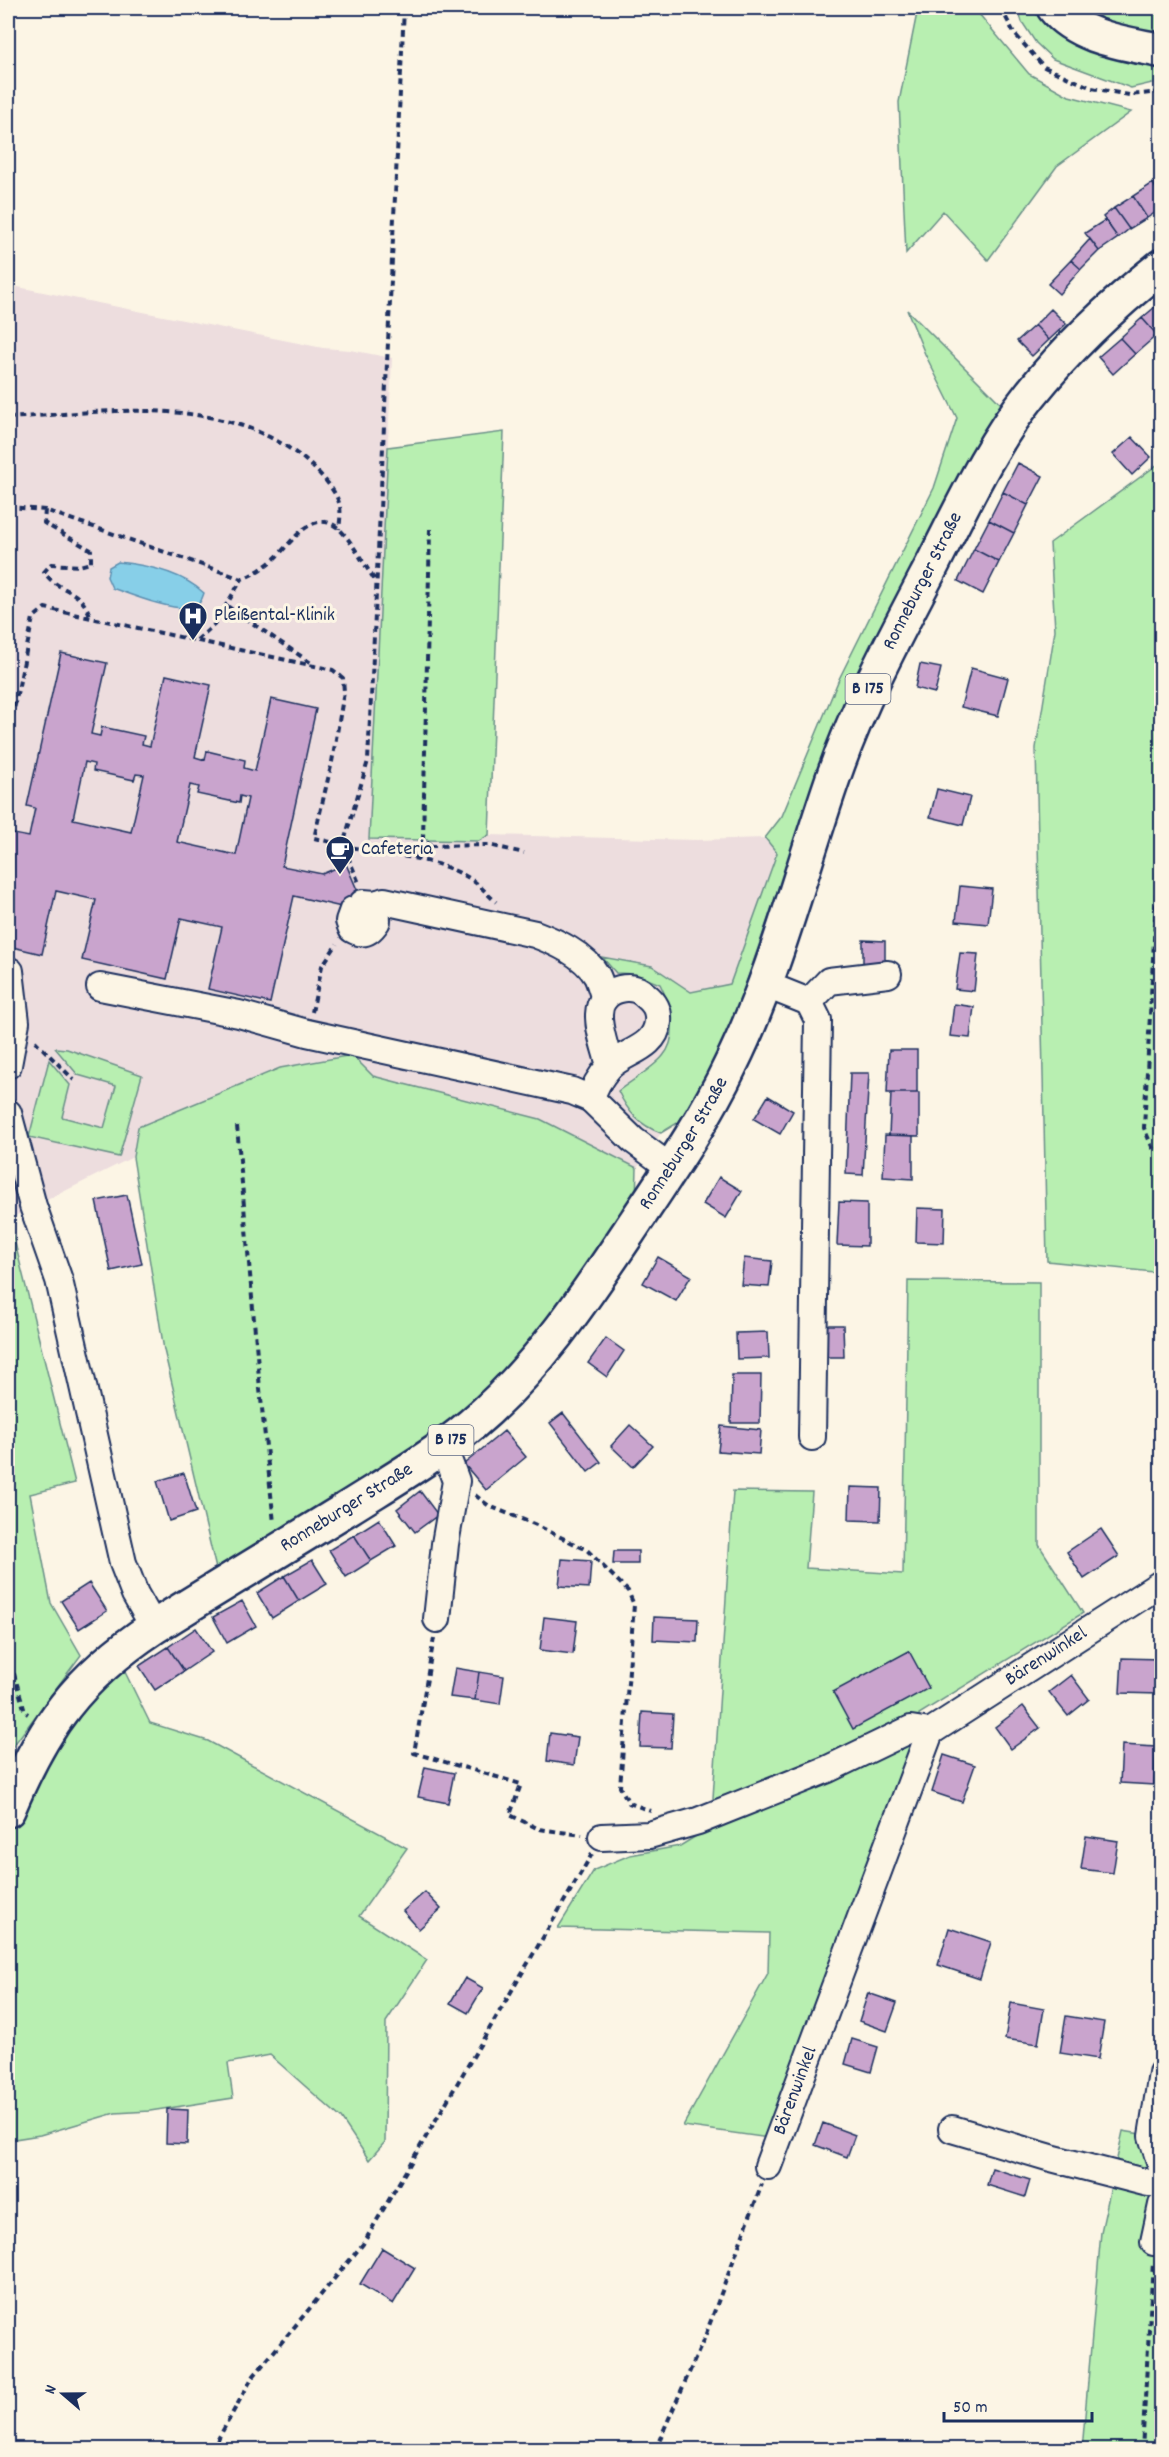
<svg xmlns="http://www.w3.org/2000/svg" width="1169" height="2457" viewBox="0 0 1169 2457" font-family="Dekko,sans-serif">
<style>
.built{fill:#edddde}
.green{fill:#b8efb1;stroke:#6a8f88;stroke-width:1.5}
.water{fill:#87cfe8;stroke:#5c8fb1;stroke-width:1.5}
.building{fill:#c9a4cd;stroke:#1b2f5e;stroke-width:1.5;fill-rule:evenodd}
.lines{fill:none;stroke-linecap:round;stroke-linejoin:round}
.minor-casing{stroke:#1b2f5e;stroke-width:30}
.major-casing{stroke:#1b2f5e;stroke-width:38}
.path{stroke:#1b2f5e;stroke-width:4;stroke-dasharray:6 4.5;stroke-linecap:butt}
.minor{stroke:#fcf5e5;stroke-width:26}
.major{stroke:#fcf5e5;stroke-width:33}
.labels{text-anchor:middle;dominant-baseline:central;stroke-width:6;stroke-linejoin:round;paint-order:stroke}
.shield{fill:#fcf5e5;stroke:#5e6a86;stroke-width:1.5}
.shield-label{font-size:18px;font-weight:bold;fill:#1b2f5e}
.street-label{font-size:20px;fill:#1b2f5e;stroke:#fcf5e5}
.poi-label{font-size:20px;fill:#1b2f5e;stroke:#fcf5e5;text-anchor:start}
</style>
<rect width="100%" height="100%" fill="#fcf5e5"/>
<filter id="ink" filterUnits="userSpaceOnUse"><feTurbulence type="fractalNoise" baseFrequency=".0167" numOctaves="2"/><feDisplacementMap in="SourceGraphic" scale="12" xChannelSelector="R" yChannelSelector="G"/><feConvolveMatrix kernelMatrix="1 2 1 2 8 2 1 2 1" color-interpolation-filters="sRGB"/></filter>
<g filter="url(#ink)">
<!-- built -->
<path class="built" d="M8,285L323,348L350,350L392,358L369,839L479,841L489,835L697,840L765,838L777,853L730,984L691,992L652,966L616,973L635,974L660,984L667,997L673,1028L664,1055L618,1091L645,1127L661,1133L637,1168L540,1119L373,1076L280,1068L139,1127L133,1157L9,1219Z"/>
<!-- green -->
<path class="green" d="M918,8H974L1029,74L1069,96L1131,112L1057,166L988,260L943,211L906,253L899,102Z
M1018,8H1042L1161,64V81L1131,88L1053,59L1036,43L1022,22Z
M1094,8H1161V43L1102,20Z
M907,310L1003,406L870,647L826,750L732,1024L700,1090L679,1122L661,1133C639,1125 628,1112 618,1091C631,1081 653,1068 663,1056C680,1036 670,1004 660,984L635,974L616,973L602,957L652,966L691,992L730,984L777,853L765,838L782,816L839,679L934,488L957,418L925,354Z
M504,432L489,835L479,841L369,839L388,447Z
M1161,462L1162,1213L1153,1272L1047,1261L1036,748L1055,630L1050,543Z
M55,1048L67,1049L142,1075L119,1157L29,1137L49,1060L70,1085L62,1117L104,1128L116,1086L78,1075Z
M352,1055L373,1076L540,1119L637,1168L636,1199L607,1235L600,1254L563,1308L483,1400L458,1412L437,1436L217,1573L164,1350L133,1157L138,1127L280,1068Z
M9,1219L75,1483L30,1494L51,1603L81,1655L8,1753Z
M908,1281L1039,1282V1545L1083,1613L919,1714L924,1728L769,2138L683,2126L768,1973L769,1933L558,1928L594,1870L630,1855L680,1846L721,1821L713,1798L733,1491L812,1492L806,1568L903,1574Z
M121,1664L150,1723L208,1741L407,1848L359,1916L427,1960L386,2022L385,2142L369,2160L341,2118L270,2055L228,2063L233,2098L150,2111L115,2113L40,2135L8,2140V1835L49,1746Z
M1123,2131L1152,2136L1161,2168V2449L1082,2450L1101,2232Z"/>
<!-- water -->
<path class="water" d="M118,562C148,565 181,572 204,593C202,599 200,605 193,607C177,613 129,594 112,588L107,577L109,567Z"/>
<!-- building -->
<path class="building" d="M1162,179V200L1153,183Z
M1153,183L1162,200V208L1147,218L1133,196Z
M1133,196L1147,218L1129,229L1114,208Z
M1114,208L1129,229L1118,238L1103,217Z
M1105,220L1118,238L1099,251L1085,233Z
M1090,239L1099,251L1081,269L1071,260Z
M1071,260L1081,269L1059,294L1048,284Z
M1162,301V331L1157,335L1142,318Z
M1051,309L1066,324L1049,340L1035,325Z
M1142,318L1157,335L1135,354L1120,338Z
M1035,325L1049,340L1032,356L1017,341Z
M1120,338L1135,354L1113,374L1098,357Z
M1132,437L1151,457L1132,475L1113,454Z
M1018,463L1043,476L1028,505L1003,492Z
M1003,492L1028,505L1014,533L989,520Z
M989,520L1014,533L999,562L974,549Z
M974,549L999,562L983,594L958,581Z
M61,653L107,663L91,734L100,736L102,727L144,736L142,744L150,746L166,675L211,685L195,757L205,760L207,751L245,760L244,768L255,771L271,699L316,709L282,866L322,874L346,864L367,913L294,896L270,1003L208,989L222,927L181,918L167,979L82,960L96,900L56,891L42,954L8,946V833L29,837L35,808L27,806ZM85,762L94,764L93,771L134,780L136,774L144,775L131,832L73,819ZM190,785L199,787L197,794L239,803L240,796L248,798L236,855L177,842Z
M920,664L941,668L935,693L915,688Z
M971,668L1008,678L998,716L961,707Z
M937,789L970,797L963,825L930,817Z
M960,886L992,889L988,924L956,921Z
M863,940L885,941V967L863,966Z
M960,953L978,954L974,991L955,989Z
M954,1004L974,1007L970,1038L950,1036Z
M889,1050H917V1093H887Z
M850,1073H869L863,1175L846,1174Z
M891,1093H919V1136L889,1135Z
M768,1096L793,1111L780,1134L754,1119Z
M885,1135L913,1136V1179L883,1177Z
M719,1177L742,1191L726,1218L703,1204Z
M127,1195L142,1264L111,1271L96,1201Z
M839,1202L867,1203V1246L837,1245Z
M917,1208L945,1209L944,1243L916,1242Z
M658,1257L691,1276L676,1301L643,1283Z
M744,1258L772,1261L769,1287L741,1285Z
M820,1325H843L844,1357H820Z
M768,1332L769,1358L737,1359L736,1333Z
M606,1338L624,1351L607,1377L588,1363Z
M732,1375H761L760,1423H731Z
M563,1413L601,1462L588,1472L550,1423Z
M630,1425L653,1446L633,1467L611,1446Z
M721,1426L761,1430L759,1454L718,1451Z
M504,1431L526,1457L486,1490L464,1464Z
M184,1473L196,1512L169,1521L157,1481Z
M850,1487L881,1488L880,1521L849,1520Z
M420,1491L438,1515L415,1532L397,1509Z
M379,1519L396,1546L371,1561L354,1535Z
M1101,1529L1119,1556L1084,1579L1067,1552Z
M354,1535L371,1561L346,1577L329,1550Z
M614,1551H638V1564H613Z
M562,1559L591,1561L589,1588L559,1586Z
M312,1560L327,1584L299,1601L284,1576Z
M284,1576L299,1601L272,1618L257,1593Z
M89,1583L107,1611L79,1629L61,1601Z
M242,1601L256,1626L227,1643L213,1617Z
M544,1617L577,1621L573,1654L540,1650Z
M654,1617L698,1619L697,1642L653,1640Z
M196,1628L212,1652L184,1671L168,1647Z
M168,1647L184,1671L155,1690L139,1666Z
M909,1651L929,1688L853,1729L833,1692Z
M1122,1658L1160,1659L1159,1694L1120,1693Z
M455,1668L479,1672L475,1700L450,1697Z
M479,1672L504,1676L500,1704L475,1700Z
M1071,1675L1089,1699L1068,1716L1049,1692Z
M1023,1706L1040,1728L1011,1749L995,1727Z
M642,1712L673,1714L671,1748L640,1747Z
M550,1733L578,1737L574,1765L547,1761Z
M1122,1745L1156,1747L1154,1785L1120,1783Z
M944,1755L975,1765L962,1802L932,1792Z
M425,1767L454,1773L448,1803L418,1797Z
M1086,1836L1118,1841L1113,1873L1081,1869Z
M425,1892L441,1909L419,1929L403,1911Z
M949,1928L991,1942L980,1979L938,1965Z
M465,1978L483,1988L468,2013L450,2003Z
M868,1993L897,2003L887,2031L859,2021Z
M1011,2003L1044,2009L1038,2044L1005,2039Z
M1066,2016L1104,2022L1098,2059L1060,2053Z
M852,2039L878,2047L871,2072L845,2064Z
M167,2109L188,2110L187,2144L166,2143Z
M823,2123L855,2135L847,2157L815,2145Z
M992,2168L1030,2180L1025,2197L987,2185Z
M382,2248L415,2268L393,2304L360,2284Z"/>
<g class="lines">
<!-- minor casing -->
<g class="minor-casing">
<g id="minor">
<path d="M363,903L376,904L384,901L535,934C556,942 584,954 597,976C600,982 602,991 605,998"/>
<path d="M353,910L349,921L352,929C364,936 370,932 377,921L376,904"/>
<path d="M764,984L809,1002L829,981L888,974"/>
<path d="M100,987L239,1014L307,1033L572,1091L591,1099L633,1140L671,1168"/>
<path d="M809,1002L818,1020L812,1437"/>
<path d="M8,1065L16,1022L10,971"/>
<path d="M591,1099C594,1086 600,1077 609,1067C625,1051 655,1049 658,1022C659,1010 655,1003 645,995C638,988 629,987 620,989C583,998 605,1043 610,1066"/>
<path d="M8,1113L33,1206L59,1280L123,1563L135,1594L154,1627"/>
<path d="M437,1619L445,1544L456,1481L443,1446"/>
<path id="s1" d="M602,1837L649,1835L698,1821L828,1769L911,1729L930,1732L1162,1583"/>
<path d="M1162,2073L1152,2136L1162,2168"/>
<path d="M952,2129L1051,2158L1148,2183H1162"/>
<path id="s2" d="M768,2166L930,1732"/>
<path d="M1154,2242L1162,2205"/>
</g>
</g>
<!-- major casing -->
<g class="major-casing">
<g id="major">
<path d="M1054,8C1078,38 1126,43 1162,51"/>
<path id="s3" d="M8,1810C43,1726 77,1678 154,1627C218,1587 283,1548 348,1508C389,1482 433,1457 471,1425C539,1368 587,1294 636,1221C670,1170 705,1119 731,1064C775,975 801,869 834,775C858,706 892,642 926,577C958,516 987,449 1030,395C1068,347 1114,304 1162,266"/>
</g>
</g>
<!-- path -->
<path class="path" d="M404,8L368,761L343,845C385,856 434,855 472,880C481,886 488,895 496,902
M1001,8L1014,33L1044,67L1092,88L1129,95L1162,92
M8,418C105,412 221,393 304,459C317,470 336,489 340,506C341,513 340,522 339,529
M8,507L45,510L242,579C255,574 264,567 274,559C291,544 312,507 338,528C350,538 367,569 376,582
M45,510L44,523L91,550V563L79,566L51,564L44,572C59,594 80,586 91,618
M430,529L423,839L431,846
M227,606L314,665
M197,640L214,625L242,579
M8,738L33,618L45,608L333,670L343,678L344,692L332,762L314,838L343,845L359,883
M412,857L431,846L489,845L524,853
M312,1012L322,966L337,944
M35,1041L74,1080
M237,1126L260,1389L274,1523
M1153,1149L1144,1128L1162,789
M475,1495L489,1506L534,1524L587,1550L628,1591L634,1605L620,1787L629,1803L651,1811
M434,1638L414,1753L521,1784L510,1815L539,1829L582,1835
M8,1653L25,1712L28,1714
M212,2450L252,2378L363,2244L592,1854
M655,2450L704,2339L762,2184
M1142,2450L1153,2262"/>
<!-- minor -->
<use href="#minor" class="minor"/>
<!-- major -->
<use href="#major" class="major"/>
</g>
</g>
<!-- icons -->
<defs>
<g id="hospital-pin" transform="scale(1.5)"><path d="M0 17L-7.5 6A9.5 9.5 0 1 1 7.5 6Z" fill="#1b2f5e" stroke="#fcf5e5"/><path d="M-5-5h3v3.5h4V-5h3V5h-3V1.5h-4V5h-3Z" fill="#fff"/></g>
<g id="cafe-pin" transform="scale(1.5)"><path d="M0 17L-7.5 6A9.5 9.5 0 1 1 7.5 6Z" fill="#1b2f5e" stroke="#fcf5e5"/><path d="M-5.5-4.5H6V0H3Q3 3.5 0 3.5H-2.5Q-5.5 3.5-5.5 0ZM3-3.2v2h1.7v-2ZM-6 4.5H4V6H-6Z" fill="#fff"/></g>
</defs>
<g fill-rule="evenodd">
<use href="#hospital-pin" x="193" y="616"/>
<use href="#cafe-pin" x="340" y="850"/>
</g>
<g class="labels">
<!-- shield labels -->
<g class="shield">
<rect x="845.5" y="674" width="45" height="30" rx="4.5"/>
<rect x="428.5" y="1425" width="45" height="30" rx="4.5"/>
</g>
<g class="shield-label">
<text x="868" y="689">B 175</text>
<text x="451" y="1440">B 175</text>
</g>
<!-- street labels -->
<g class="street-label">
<text stroke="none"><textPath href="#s3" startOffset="1582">Ronneburger Straße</textPath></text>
<text stroke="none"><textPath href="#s3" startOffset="969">Ronneburger Straße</textPath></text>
<text stroke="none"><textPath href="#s3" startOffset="465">Ronneburger Straße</textPath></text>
<text stroke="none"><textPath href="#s1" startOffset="488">Bärenwinkel</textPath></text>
<text stroke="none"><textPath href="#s2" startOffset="80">Bärenwinkel</textPath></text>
</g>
<!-- poi labels -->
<g class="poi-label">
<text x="214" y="616">Pleißental-Klinik</text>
<text x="361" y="850">Cafeteria</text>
</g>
</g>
<!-- margin -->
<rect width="1169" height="2457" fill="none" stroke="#fcf5e5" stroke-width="30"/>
<rect x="15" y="15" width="1139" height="2427" fill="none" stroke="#1b2f5e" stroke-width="2" filter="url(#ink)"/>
<!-- north arrow -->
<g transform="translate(63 2394) rotate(290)" stroke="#fcf5e5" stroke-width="4.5" paint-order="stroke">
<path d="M0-4.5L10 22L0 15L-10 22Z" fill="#1b2f5e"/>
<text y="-9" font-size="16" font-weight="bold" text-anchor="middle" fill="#1b2f5e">N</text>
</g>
<!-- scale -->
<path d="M944 2412v9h148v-9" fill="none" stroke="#1b2f5e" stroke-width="3"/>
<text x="953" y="2412" font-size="18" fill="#1b2f5e" stroke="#fcf5e5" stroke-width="4.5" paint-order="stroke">50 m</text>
</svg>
